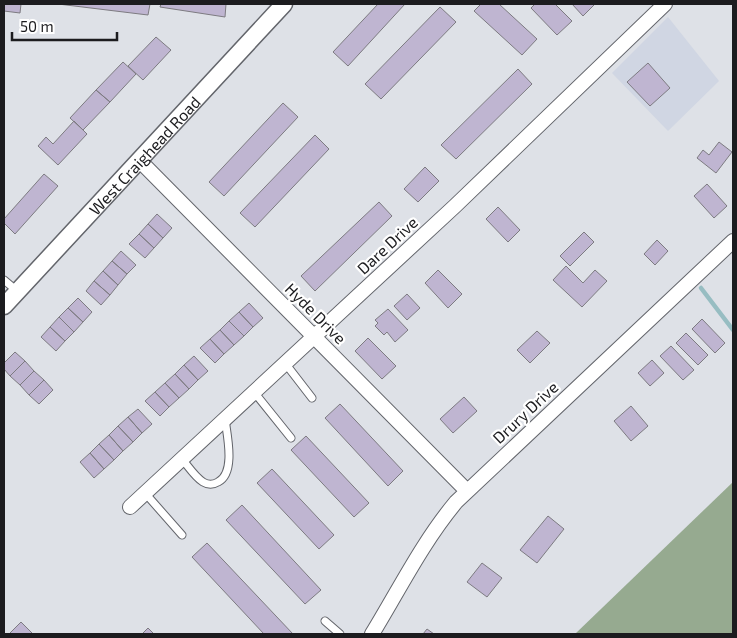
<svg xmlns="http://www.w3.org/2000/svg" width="737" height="638" viewBox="0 0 737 638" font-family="'Exo 2',sans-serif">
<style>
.built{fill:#d0d6e3}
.forest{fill:#96aa90}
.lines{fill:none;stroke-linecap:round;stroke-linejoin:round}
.stream{stroke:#97bdc2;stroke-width:4.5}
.building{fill:#bfb5d1;stroke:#7d7b81}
.service-casing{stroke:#63656b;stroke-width:9}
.minor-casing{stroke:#63656b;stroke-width:16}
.tertiary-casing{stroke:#63656b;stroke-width:19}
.service{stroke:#fff;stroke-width:7}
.minor{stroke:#fff;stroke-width:14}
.tertiary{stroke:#fff;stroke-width:16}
.labels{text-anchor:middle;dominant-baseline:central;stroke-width:4.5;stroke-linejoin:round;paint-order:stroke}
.street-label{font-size:16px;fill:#1c1c1f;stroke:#fff}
</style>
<rect width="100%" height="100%" fill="#dee1e7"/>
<!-- built -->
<path class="built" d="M668,17L719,81L668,131L612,73Z"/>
<!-- forest -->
<path class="forest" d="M733,482V634H575Z"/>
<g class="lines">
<!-- stream -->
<path class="stream" d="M701,288L733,330"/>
</g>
<!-- building -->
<path class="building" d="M4,4H21L20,13L4,11Z
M58,4H150L148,15Z
M161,4H226L225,17L160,7Z
M378,4H405L348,66L333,52Z
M481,4H499L537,39L522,55L474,11Z
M535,4H555L572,21L557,35L531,8Z
M572,4H595L583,16Z
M440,7L456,22L381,99L365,84Z
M156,37L171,50L143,80L128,66Z
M123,62L136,74L110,102L96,90Z
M648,63L670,88L650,106L627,82Z
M518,69L532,84L456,159L441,145Z
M96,90L110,102L83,130L70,118Z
M283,103L298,117L224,196L209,182Z
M74,121L87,134L58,165L38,146L46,137L53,144Z
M315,135L329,149L255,227L240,213Z
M719,142L732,152L716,173L697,158L703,150L709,155Z
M425,167L439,181L418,202L404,189Z
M44,174L58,186L15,234L4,223V219Z
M707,184L727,206L714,218L694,196Z
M379,202L392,216L315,291L301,276Z
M498,207L520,230L508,242L486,219Z
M157,214L172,228L163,238L148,224Z
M148,224L163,238L154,248L139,234Z
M584,232L594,242L570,266L560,256Z
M139,234L154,248L145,258L129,244Z
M657,240L668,251L655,265L644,254Z
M121,251L136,265L127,274L112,261Z
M112,261L127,274L118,285L103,271Z
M566,266L583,283L595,270L607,281L582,307L553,280Z
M438,270L462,294L448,308L425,283Z
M103,271L118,285L110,295L94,281Z
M94,281L110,295L101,305L86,291Z
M407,294L420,308L407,320L394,306Z
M78,298L92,312L83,322L68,308Z
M249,303L263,318L253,327L239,312Z
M68,308L83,322L74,332L59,317Z
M388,309L408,330L395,342L387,332L384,335L375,326L378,323L375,320Z
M239,312L253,327L244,336L229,321Z
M59,317L74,332L65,341L50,327Z
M702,319L725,343L715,353L692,329Z
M229,321L244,336L234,345L220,330Z
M50,327L65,341L56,351L41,337Z
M220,330L234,345L224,354L210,339Z
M537,331L550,343L530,363L517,350Z
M686,333L708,355L698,365L676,343Z
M368,338L396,366L382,379L355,351Z
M210,339L224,354L215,363L200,348Z
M671,346L694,370L683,380L660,356Z
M15,352L25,361L10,376L4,369V363Z
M194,356L208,371L198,380L184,365Z
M652,360L664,373L650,386L638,373Z
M25,361L34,371L20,385L10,376Z
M184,365L198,380L189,389L175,374Z
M34,371L44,380L29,395L20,385Z
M175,374L189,389L179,398L165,383Z
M44,380L53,390L39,404L29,395Z
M165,383L179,398L169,407L155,392Z
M155,392L169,407L160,416L145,401Z
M464,397L477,411L453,433L440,419Z
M340,404L403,471L388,486L325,418Z
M631,406L648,426L631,441L614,421Z
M138,409L152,424L142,433L128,417Z
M128,417L142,433L133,442L118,426Z
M118,426L133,442L123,451L109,435Z
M109,435L123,451L114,460L99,444Z
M306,436L369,503L354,517L291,450Z
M99,444L114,460L104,469L90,453Z
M90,453L104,469L94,478L80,462Z
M272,469L334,535L319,549L257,483Z
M242,505L321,590L305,604L226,520Z
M548,516L564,529L537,563L520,550Z
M207,543L293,634H264L192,557Z
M482,563L502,578L487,597L467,582Z
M21,622L33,634H9Z
M148,628L154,634H142Z
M427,629L434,634H423Z"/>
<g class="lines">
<!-- service casing -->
<g class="service-casing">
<path id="service" d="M4,280L17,291
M285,363L312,398
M254,392L291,438
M182,459C188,466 195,477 203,482C208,485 213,485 218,482C236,473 227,435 225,419
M145,493L182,535
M325,621L340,634"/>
</g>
<!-- minor casing -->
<g class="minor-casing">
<path id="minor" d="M140,161L467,491
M130,507L455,206L665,4
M372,634C399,590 422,543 456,502L733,241"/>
</g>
<!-- tertiary casing -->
<g class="tertiary-casing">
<g id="tertiary">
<path id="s1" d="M4,306L284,4"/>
</g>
</g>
<!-- service -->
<use href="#service" class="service"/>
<!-- minor -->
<use href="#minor" class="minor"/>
<!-- tertiary -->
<use href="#tertiary" class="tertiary"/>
</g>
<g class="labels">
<!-- street labels -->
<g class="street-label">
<text stroke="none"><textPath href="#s1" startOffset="206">West Craighead Road</textPath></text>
<text transform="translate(387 245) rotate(-43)">Dare Drive</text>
<text transform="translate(316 313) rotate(45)">Hyde Drive</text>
<text transform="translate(525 412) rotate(-43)">Drury Drive</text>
</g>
</g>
<!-- border -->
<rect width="737" height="638" fill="none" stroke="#1c1c1f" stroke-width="10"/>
<!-- scale -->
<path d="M12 32v8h105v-8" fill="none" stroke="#1c1c1f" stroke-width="2.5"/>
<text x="20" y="32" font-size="15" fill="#1c1c1f" stroke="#ffffff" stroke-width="4" paint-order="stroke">50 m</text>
</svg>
